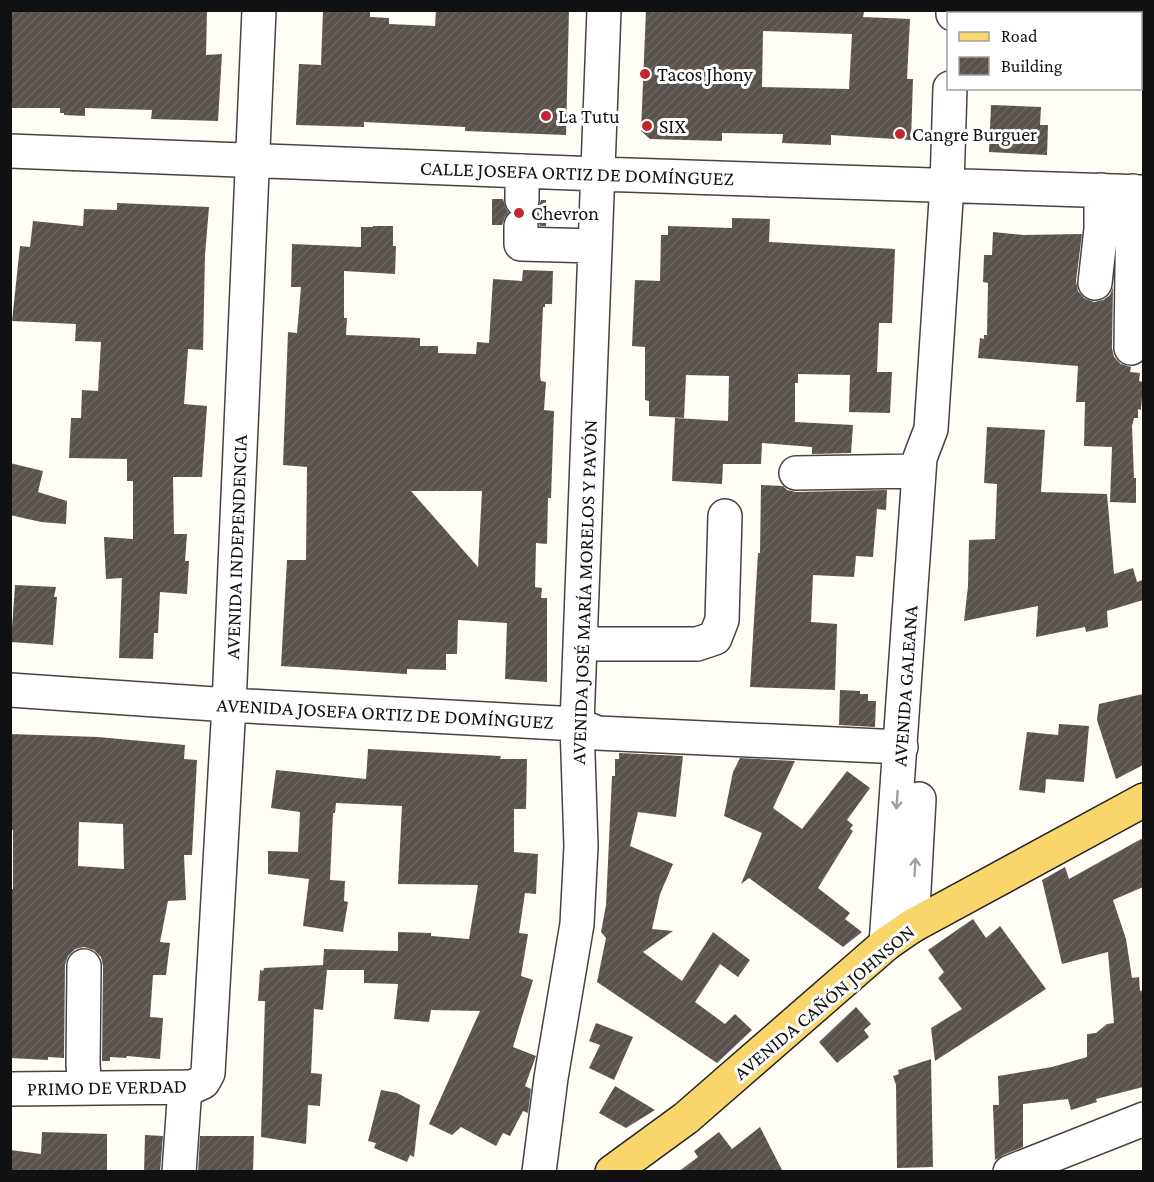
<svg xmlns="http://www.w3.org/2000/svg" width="1154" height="1182" viewBox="0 0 1154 1182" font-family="'Crimson Pro',serif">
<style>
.building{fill:url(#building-hatch);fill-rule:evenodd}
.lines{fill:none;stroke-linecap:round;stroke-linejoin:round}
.minor-casing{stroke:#444;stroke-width:36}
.major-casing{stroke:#222;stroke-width:36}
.minor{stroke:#fff;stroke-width:33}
.major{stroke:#f9d66b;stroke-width:33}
.oneway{stroke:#a0a0a0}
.poi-dot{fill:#c4262e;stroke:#fff;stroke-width:2}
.labels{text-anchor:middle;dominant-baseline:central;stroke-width:6;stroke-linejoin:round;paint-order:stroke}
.poi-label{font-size:20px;fill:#111;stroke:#fff;text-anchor:start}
.street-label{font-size:20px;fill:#111;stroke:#fff}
</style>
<defs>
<pattern id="building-hatch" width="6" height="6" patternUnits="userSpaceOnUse" patternTransform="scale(1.5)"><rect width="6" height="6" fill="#5a524d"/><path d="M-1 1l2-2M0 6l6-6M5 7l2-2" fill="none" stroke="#6d6662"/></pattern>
</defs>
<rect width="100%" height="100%" fill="#fffdf5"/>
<!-- building -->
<path class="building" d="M10,10H207L206,55L222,54L218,121L151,119L152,110L85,108V116L64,115V113H60V108H10Z
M323,10H370V17L389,18V24L435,26L436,10H569L566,135L465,131V127L364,122V127L296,125L299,64L321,65Z
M646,10H841L864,12L863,17L910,19L907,79H913L911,140L831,135V145L782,143L783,134L722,133V141L650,139L641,131ZM763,31L852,34L849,89L762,87Z
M991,105L1041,107L1040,125H1048L1047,155L989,152Z
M492,199H503L506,209L509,213L505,217L502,225H492Z
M541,200H546V226H540L534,213L538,209Z
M117,203L209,207L205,255L203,350L188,349L184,404L207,406L202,477H173L174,534H187L185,561H189L187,594L160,592L158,633H154L153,659L119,658L122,578L106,579L104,537L133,539V481H127V459L69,458L71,418H81L82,390L98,391L101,342L75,341L76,324L12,321L20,246L30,247L33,221L83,226L84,209L117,210Z
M732,218L770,219L769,242L895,249L892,323H879L877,372H892L890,413L849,412L850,375L798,374V383H795V422L853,425L851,453L812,454V447L762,443L761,464H723L722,484L672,481L675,418L728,421L729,376L686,375L684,418L649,416V401L645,400V347L632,346L635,280L660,281L661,235H668V226L732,228Z
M373,226H393V246H396L395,274L344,271V318H347L346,335L420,338V346H438V353L476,354L477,342L489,343L493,279L522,281L523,270L553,271L552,304H545V307H543L540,376L541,381L546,382L544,410L554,411L551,498H548L547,544L536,543L535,587L542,588L541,598H547V682L505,679L507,623L458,620L457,654H446V670L407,669V674L281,666L287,560H306L307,467L283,465L288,332L297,333L301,287H291L292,244L361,247V227H373ZM411,491H482L478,567Z
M993,232L1023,235L1082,234L1076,281L1078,291L1084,298L1094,302L1103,300L1110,295L1113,287L1112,348L1114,357L1121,364L1131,367L1130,372L1140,373L1139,381L1143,382L1141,410L1138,409V418H1134L1132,426L1134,478H1136V503L1110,502L1112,447L1084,446L1085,402H1076L1078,366L978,358L980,338L984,339V335H987L988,283L983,282L984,255H992Z
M987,427L1045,430L1041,492L1107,494L1114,574L1133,568L1137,582L1143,580V600L1107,611L1108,627L1086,632L1085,627L1036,637L1038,606L964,621L968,586L969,540L995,539L997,484L984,483Z
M10,463L43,471L38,492L67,501L66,524L41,522L10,515Z
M761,485L783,486L787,490L796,492L887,490L886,510L877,509L873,557L856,556L854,577L813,575L811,622L837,624L835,690L750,687L758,553H760Z
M15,585L56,587L54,597H57L53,645L11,642Z
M840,690L860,691V694H868V701H876L875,727L839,725Z
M1143,694V765L1116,779L1097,720L1099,704Z
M1059,724L1089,726L1084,782L1046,779L1045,793L1019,790L1027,732L1058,735Z
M10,734L98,737L185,745L184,759L197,760L192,855H184L186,900L168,901L160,942L170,943L166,975H153L150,1017L163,1018L160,1059L127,1056L126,1058L110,1057V1061H102L103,966L101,957L94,950L84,947L75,949L68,956L65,965L64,1058L48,1057V1060L10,1058V889H13V830H10ZM79,822L123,824L124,869L78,866Z
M368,749L501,756L500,759H527L526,809H514V852L538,854L536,894L525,893L519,933L528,934L521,976L533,980L513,1047L536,1056L525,1086L531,1089L528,1113L523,1111L510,1136L503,1133L496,1146L461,1127L452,1135L429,1124L480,1011L431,1010L429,1022L394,1019L398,984L364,983V970H327L323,1010L314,1009L311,1073L322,1074L320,1106L308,1105L306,1144L261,1137L265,1001H258L260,970L263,971L264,968L323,965L324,949L398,951V932L431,933V936L469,939L478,885L398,884L402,806L336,803L335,813H333L330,880L345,881L344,901L348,902L343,932L303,926L309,879L268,874V851L298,852L300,812L271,808L276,770L366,779Z
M619,753L683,756L676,817L638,812L630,846L673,864L660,894L652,929L673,931L643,952L682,981L713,932L750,960L738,977L720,964L695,1002L725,1024L735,1014L752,1030L717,1063L597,982L606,938L601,932L606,905L612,776H615V759H619Z
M740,758L795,761L773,808L802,829L847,771L870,788L847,820L853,825L850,829L853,831L818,888L850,913L845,919L862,932L843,947L749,878L741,884L762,833L724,816L733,772Z
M1143,838V887L1113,900L1126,939L1132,978L1139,977L1140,991L1143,990V1087L1096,1099L1097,1102L1071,1110L1068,1099L1023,1104V1147L1003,1155L995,1160L993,1105H999L998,1076L1052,1067L1087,1057V1034L1096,1033L1107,1024L1114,1023L1108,952L1062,964L1042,880L1065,867L1069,879Z
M973,919L986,938L1000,926L1046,989L935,1061L931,1028L962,1009L938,978L944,972L928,950Z
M856,1007L871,1024L864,1030L869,1037L837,1063L819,1042Z
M596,1023L633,1037L614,1080L589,1068L600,1045L589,1041Z
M931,1059L933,1167L897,1168L896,1085L893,1076L899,1074L898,1070Z
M615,1086L655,1110L626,1128L599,1113Z
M381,1090L397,1093L420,1105L414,1157L410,1155L407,1162L374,1148L376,1143L368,1141Z
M760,1127L783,1172H678L698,1157L694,1151L719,1132L732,1149Z
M42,1132L107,1134V1172H10V1150L41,1154Z
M145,1135L163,1136L160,1172H144Z
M200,1136H254L253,1172H198Z"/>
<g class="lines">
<!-- minor casing -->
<g class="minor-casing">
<path id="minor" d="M953,14V10
M10,151L598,174L1144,192
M522,200V171
M521,226V244L595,246
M1095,283L1101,229V190
M1131,348L1133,191
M796,473L919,471
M580,644H697L715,638L722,620L725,516
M10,690L229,705L577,724L597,733L901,747
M912,926L919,799
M886,944L920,458L931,429L947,185L950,88
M84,966L83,1064L85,1088
M10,1089L192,1087L203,1082L208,1073L229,705L259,10
M179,1172L185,1087
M539,1172L551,1078L577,924L581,846L577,724L604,10
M1010,1172L1144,1119"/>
</g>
<!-- major casing -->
<g class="major-casing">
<path id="major" d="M612,1172L686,1118L886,944L912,926L1144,800"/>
</g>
<!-- minor -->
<use href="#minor" class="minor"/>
<!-- major -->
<use href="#major" class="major"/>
</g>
<!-- one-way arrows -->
<defs><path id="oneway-shaft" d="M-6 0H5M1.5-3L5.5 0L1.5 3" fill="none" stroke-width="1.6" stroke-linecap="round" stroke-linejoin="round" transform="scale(1.5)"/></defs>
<g class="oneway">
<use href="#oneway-shaft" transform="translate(897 800) rotate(94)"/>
<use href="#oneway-shaft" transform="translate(915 867) rotate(-87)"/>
</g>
<!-- markers -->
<g class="poi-dot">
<circle cx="645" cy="74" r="6"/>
<circle cx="546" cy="116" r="6"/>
<circle cx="647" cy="126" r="6"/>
<circle cx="900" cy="134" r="6"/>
<circle cx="519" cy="213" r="6"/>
</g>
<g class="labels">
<!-- poi labels -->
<g class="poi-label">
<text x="657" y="74">Tacos Jhony</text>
<text x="558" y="116">La Tutu</text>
<text x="659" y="126">SIX</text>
<text x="912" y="134">Cangre Burguer</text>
<text x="531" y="213">Chevron</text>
</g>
<!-- street labels -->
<g class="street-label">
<text transform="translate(577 173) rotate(2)">CALLE JOSEFA ORTIZ DE DOMÍNGUEZ</text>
<text transform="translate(236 547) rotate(-88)">AVENIDA INDEPENDENCIA</text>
<text transform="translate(584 592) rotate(-88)">AVENIDA JOSÉ MARÍA MORELOS Y PAVÓN</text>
<text transform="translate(905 686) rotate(-86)">AVENIDA GALEANA</text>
<text transform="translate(385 713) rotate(3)">AVENIDA JOSEFA ORTIZ DE DOMÍNGUEZ</text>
<text transform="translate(824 1002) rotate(-40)">AVENIDA CAÑÓN JOHNSON</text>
<text transform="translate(107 1087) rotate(-1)">PRIMO DE VERDAD</text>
</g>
</g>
<!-- border -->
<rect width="1154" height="1182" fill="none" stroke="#111111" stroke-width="24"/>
<!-- legend -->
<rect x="947" y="12" width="195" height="78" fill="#ffffff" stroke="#a0a0a0" stroke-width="1.5"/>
<rect x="959" y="32" width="30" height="9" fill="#f9d66b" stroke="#a0a0a0" stroke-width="1.5"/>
<text x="1001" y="42" font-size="18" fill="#111111">Road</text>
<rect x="959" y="57" width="30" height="18" fill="url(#building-hatch)" stroke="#a0a0a0" stroke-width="1.5"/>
<text x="1001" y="72" font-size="18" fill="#111111">Building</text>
</svg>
